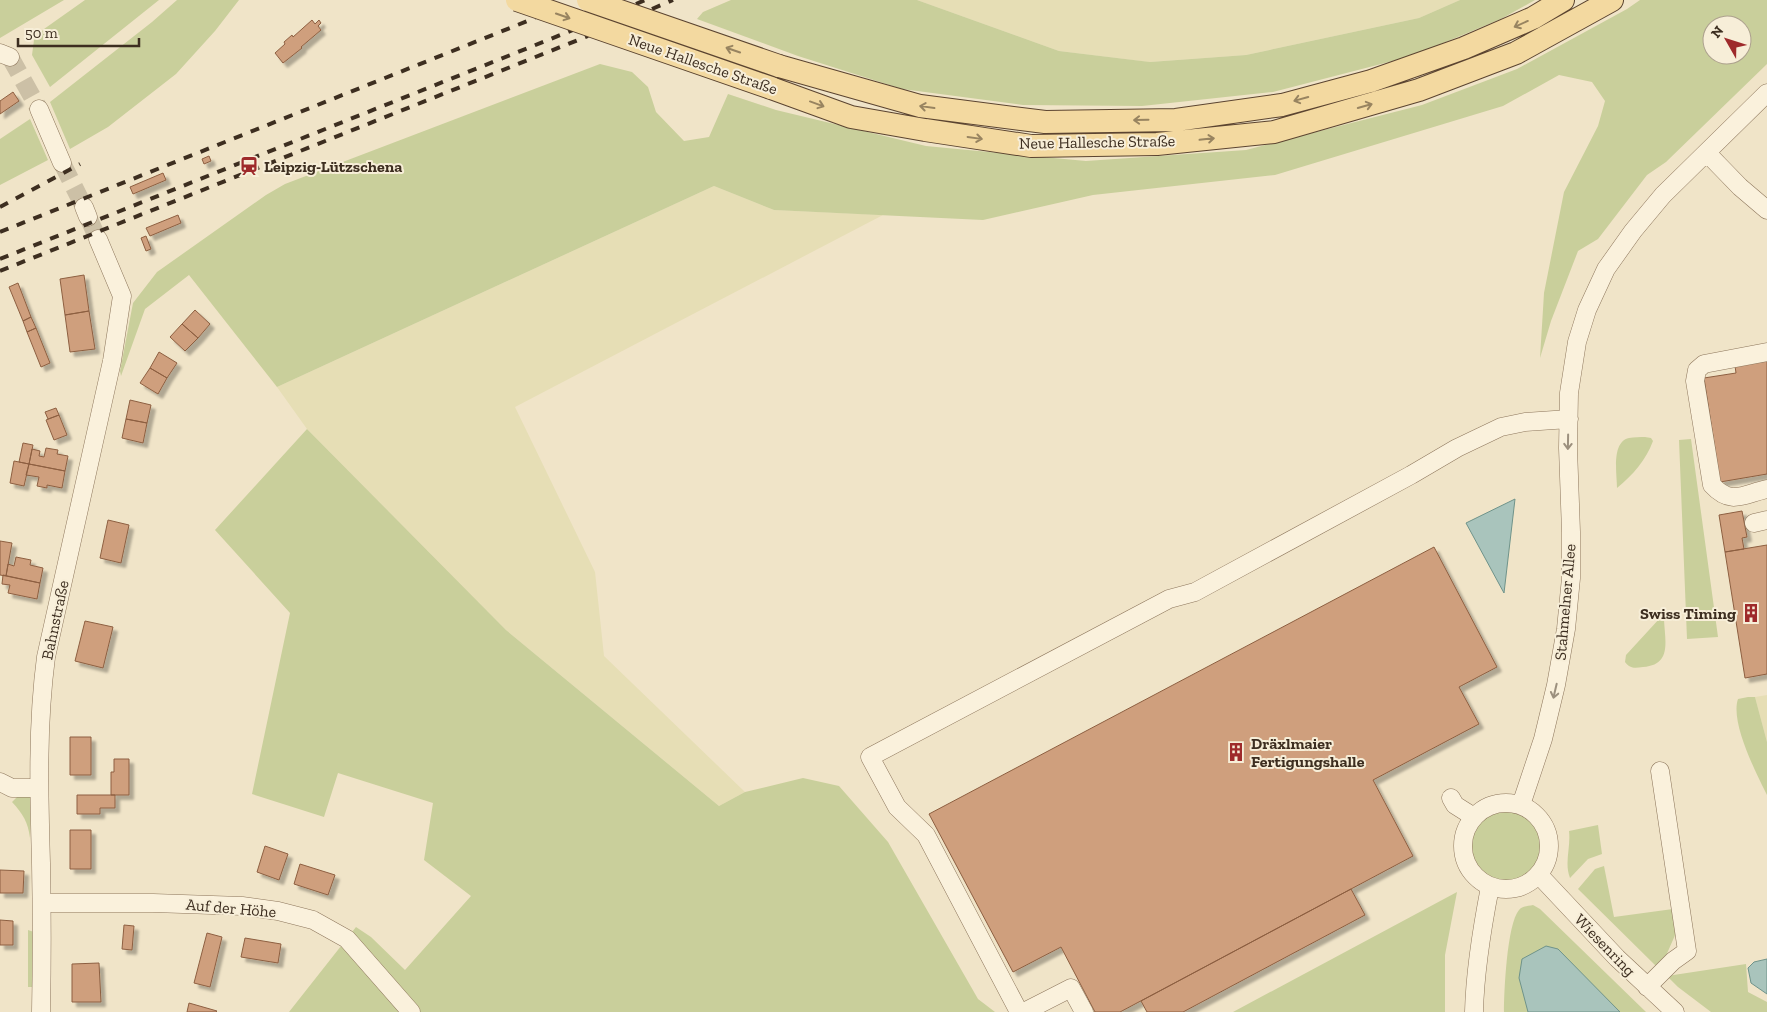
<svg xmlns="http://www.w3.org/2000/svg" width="1767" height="1012" viewBox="0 0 1767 1012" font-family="'Zilla Slab',serif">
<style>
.farmland{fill:#e6deb5}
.green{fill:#c9cf9b;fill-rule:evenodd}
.water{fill:#a9c4bc;stroke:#6f938a}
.building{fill:#cf9f7d;stroke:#8d5f41;filter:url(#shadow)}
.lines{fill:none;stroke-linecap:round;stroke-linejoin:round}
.minor-tunnel{stroke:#ccc0a6;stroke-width:18;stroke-dasharray:18 9;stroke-linecap:butt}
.minor-casing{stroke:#8d765c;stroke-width:19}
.major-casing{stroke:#5b4430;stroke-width:24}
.minor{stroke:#faf1dc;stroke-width:18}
.major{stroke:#f3d9a0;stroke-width:22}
.rail{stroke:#3d2e20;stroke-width:4;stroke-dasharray:9 9;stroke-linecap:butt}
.major-bridge-casing{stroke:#5b4430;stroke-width:24;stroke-linecap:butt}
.major-bridge{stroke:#f3d9a0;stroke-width:22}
.oneway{stroke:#988460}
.oneway2{stroke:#9c907e}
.labels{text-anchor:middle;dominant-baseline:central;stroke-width:4;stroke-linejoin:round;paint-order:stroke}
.street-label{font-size:16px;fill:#3d2e20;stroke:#f7eed8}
.poi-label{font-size:16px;font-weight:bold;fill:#3d2e20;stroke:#f7eed8;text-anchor:start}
</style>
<defs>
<filter id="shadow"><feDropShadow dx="4.5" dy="4.5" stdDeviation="1" flood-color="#0004"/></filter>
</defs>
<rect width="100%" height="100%" fill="#f0e4c8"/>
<!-- farmland -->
<path class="farmland" d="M917,0H1460L1419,18L1246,55L1149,62L1059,51Z
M714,186L774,210L883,215L515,407L595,572L604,656L745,792L719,806L506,630L307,429L277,387Z
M1767,695V742L1755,697Z"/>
<!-- green -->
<path class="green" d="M0,0H64L0,38Z
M85,0H159L50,87L32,55L34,40L44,29Z
M177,0H239L215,31L176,74L108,127L70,149L50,102L152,22Z
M731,0H917L1059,51L1150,62L1246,55L1419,18L1460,0H1535L1501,19L1412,56L1273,92L1142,106L1023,105L902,89L798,56L697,19L703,12Z
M1640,0H1767V64L1666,162L1647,175L1598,239L1578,251L1551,321L1540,358L1544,293L1564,192L1598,126L1605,101L1592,82L1559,75L1503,106L1275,175L1093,195L983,220L774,210L714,186L277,387L189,275L145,309L121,376L120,371L133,303L157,272L266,195L285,184L600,64L632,72L648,87L656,112L684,141L709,137L728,94L776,110L926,146L1086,161L1246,150L1422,105L1517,69L1627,9ZM1712,25H1742V55H1712Z
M30,119L48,160L0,185V139Z
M307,429L506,630L719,806L745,792L803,778L839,786L888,842L978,999L995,1012H289L356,927L371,937L405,970L471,896L424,860L433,803L338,773L324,817L252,794L290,613L215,530Z
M1645,437L1651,438L1653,441C1646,460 1633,475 1617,488C1617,474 1611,442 1629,438C1634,437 1640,437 1645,437Z
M1691,439L1718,637L1687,639L1679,440Z
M1660,618L1664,620C1665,641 1672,665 1643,667C1635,668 1630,669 1625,662L1626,655Z
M1748,697H1755L1767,742V795C1756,773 1730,722 1738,699Z
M18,796L31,797L30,838C28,822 23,814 12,802Z
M1470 847a37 37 0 1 1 74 0a37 37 0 1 1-74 0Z
M1598,825L1602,854L1588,859L1570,878C1564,863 1571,847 1569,831Z
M1604,866L1614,917L1673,909L1676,933L1665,958L1656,966L1578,889L1595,869Z
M1457,892L1445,955V1012H1233Z
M1533,905L1540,909L1646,1012H1504C1504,992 1507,924 1519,910C1522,906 1528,906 1533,905Z
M28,930L34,932L33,987H28Z
M1746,964L1748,992L1767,1002V1012H1711L1678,987L1667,976Z"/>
<!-- water -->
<path class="water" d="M1515,499L1504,593L1466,523Z
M1546,946L1558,949L1620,1012H1528L1519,978L1522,959Z
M1767,959V994L1751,983L1748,968L1754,962Z"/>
<!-- building -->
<path class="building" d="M312,20L315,24L319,20L321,23L318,26L321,30L301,47L302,48L283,63L275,53L285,44L284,42L292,35L293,37Z
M13,92L19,101L0,114V101Z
M209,156L211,161L204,164L202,159Z
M163,173L166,180L133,194L130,187Z
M178,215L181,223L150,236L146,228Z
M146,236L151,249L146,251L141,238Z
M84,275L89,311L65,315L60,279Z
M18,283L31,317L23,321L9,287Z
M195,310L210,324L198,338L182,324Z
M89,311L95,349L70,352L65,315Z
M31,317L36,328L27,332L23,321Z
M182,324L198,338L185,351L170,337Z
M36,328L50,363L41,367L27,332Z
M159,352L177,363L167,378L150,368Z
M1767,361V474L1720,482L1704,378L1736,373L1735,366Z
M150,368L167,378L158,394L140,383Z
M130,400L151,405L147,423L126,419Z
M56,408L59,415L48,419L45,412Z
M59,415L67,435L54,440L46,420Z
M126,419L147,423L143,443L122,438Z
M23,443L33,445L29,464L19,462Z
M46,448L58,450L57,454L68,456L65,471L29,464L32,449L40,451L39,456L44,457Z
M14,461L29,464L24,486L10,483Z
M29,464L65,471L62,488L47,485V488L37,486L39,477L26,475Z
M1742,511L1747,537L1742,538L1744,549L1725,552L1719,515Z
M108,520L129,525L121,563L100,558Z
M0,541L12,543L6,576L0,575Z
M1767,545V674L1745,678L1725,552Z
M1434,547L1497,667L1459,687L1479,724L1373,780L1413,856L1120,1012H1095L1061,947L1013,972L929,814Z
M16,557L31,560L30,565L43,568L40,583L6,576L8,564L14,566Z
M3,575L40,583L37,599L8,593L10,585L2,584Z
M85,621L113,627L103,668L75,661Z
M70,737H91V775H70Z
M114,759H129V795H111V772H114Z
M77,795H115V808H100V814H77Z
M70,830H91V869H70Z
M265,846L288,854L279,880L257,872Z
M300,864L335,875L328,895L294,884Z
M0,870L24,871L23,893H0Z
M1351,889L1365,915L1183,1012H1147L1141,1001Z
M0,920L13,921V945H0Z
M124,925L134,926L132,950L122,949Z
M207,933L222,937L210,987L194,983Z
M245,938L281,944L278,963L241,957Z
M99,963L101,1002H72V964Z
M189,1003L217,1011L216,1012H187Z"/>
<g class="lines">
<!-- minor-tunnel -->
<path class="minor-tunnel" d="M10,57L39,109
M62,163L84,207
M88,217L98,239"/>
<!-- minor casing -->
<g class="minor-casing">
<path id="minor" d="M0,53L10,57
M39,109L62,163
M1707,153L1740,187L1767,210
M84,207L88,217
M1767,352L1704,364L1697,370L1695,381L1712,485C1731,506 1744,494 1767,489
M1754,523L1767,520
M0,782L12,788H39
M1451,798L1455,805L1474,817
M1463 846a43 43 0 1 1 86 0a43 43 0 1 1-86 0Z
M1521,805L1543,739L1556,685L1566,629L1571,578V532L1568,448L1569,393L1577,342L1587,310L1606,269L1633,231L1663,195L1767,93
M1539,875L1617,958L1675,1012
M42,903H153L242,906L278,911L313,920L347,939L411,1012
M1647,987L1673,961L1687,951L1660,771
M41,1012C42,962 42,913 41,863C39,794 37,725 46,657L112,361L122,296L98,239
M1019,1012L926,835L897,807L870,757L1169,599L1195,592L1411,475L1457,448L1501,427L1525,422L1569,419
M1024,1012L1071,988L1084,1012
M1474,1012C1475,970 1482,928 1490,887"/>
</g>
<!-- major casing -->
<g class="major-casing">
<path id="major" d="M779,66L920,106L1045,122L1176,120L1282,105L1371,81L1464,48L1533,18L1563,0
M771,88L851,117L925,130L1031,146L1157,144L1274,132L1419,90L1516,53L1612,0"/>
</g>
<!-- minor -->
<use href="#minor" class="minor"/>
<!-- major -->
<use href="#major" class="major"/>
<!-- rail -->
<path class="rail" d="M636,4L645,0
M652,9L673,0
M0,207L80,164
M0,232L535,18
M0,259L573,30
M0,271L588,36"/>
<!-- major-bridge casing -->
<g class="major-bridge-casing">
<path id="major-bridge" d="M517,0L771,88
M588,0L779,66"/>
</g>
<!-- major-bridge -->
<use href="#major-bridge" class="major-bridge"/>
</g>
<!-- one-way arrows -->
<defs><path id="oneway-shaft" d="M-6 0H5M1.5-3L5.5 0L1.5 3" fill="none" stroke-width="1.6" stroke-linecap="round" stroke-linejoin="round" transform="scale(1.25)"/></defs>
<g class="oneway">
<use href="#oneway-shaft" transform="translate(563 16) rotate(19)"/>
<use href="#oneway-shaft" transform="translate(1521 24) rotate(156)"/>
<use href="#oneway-shaft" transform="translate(733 50) rotate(-161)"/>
<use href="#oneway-shaft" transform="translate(1301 99) rotate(165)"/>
<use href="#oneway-shaft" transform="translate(817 104) rotate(20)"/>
<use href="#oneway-shaft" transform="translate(1365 106) rotate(-16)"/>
<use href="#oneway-shaft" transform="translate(927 107) rotate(-172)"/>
<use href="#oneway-shaft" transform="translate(1141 120) rotate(179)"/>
<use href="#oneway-shaft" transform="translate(975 138) rotate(8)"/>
<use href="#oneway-shaft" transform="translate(1207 139) rotate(-6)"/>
</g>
<g class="oneway2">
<use href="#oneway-shaft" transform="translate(1568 442) rotate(91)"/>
<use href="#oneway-shaft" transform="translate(1555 691) rotate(103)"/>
</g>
<!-- icons -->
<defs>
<g id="station-bare" transform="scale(1.5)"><path d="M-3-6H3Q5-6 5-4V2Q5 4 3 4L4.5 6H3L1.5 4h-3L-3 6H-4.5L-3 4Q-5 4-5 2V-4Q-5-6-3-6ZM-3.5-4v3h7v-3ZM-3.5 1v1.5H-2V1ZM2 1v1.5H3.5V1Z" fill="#9e2a2b" stroke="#f7eed8" stroke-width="2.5" paint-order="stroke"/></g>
<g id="building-bare" transform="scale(1.5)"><path d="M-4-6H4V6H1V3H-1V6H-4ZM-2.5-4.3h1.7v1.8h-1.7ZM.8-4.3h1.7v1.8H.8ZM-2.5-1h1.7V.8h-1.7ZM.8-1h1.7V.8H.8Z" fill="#9e2a2b" stroke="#f7eed8" stroke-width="2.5" paint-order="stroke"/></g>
</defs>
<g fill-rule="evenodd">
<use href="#station-bare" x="249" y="166"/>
<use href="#building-bare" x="1751" y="613"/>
<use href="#building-bare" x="1236" y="752"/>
</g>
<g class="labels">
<!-- street labels -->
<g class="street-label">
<text transform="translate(703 64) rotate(19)">Neue Hallesche Straße</text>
<text transform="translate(1097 142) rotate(-1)">Neue Hallesche Straße</text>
<text transform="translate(1565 602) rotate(-85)">Stahmelner Allee</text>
<text transform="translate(55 620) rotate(-78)">Bahnstraße</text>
<text transform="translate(231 908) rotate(5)">Auf der Höhe</text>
<text transform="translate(1605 945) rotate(46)">Wiesenring</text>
</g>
<!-- poi labels -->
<g class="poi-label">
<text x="264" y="166">Leipzig-Lützschena</text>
<text x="1736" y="613" text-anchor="end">Swiss Timing</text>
<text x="1251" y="743">Dräxlmaier<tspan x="1251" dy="18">Fertigungshalle</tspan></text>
</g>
</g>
<!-- north arrow -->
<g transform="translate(1727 40) rotate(309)"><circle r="24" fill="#f7eed8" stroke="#ada18e"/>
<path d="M0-4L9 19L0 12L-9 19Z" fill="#9e2a2b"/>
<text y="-8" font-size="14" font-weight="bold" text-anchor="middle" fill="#3d2e20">N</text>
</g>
<!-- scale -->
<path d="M18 38v8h121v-8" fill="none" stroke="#3d2e20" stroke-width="2.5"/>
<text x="25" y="38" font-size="15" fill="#3d2e20" stroke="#f7eed8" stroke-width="4" paint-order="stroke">50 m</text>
</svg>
